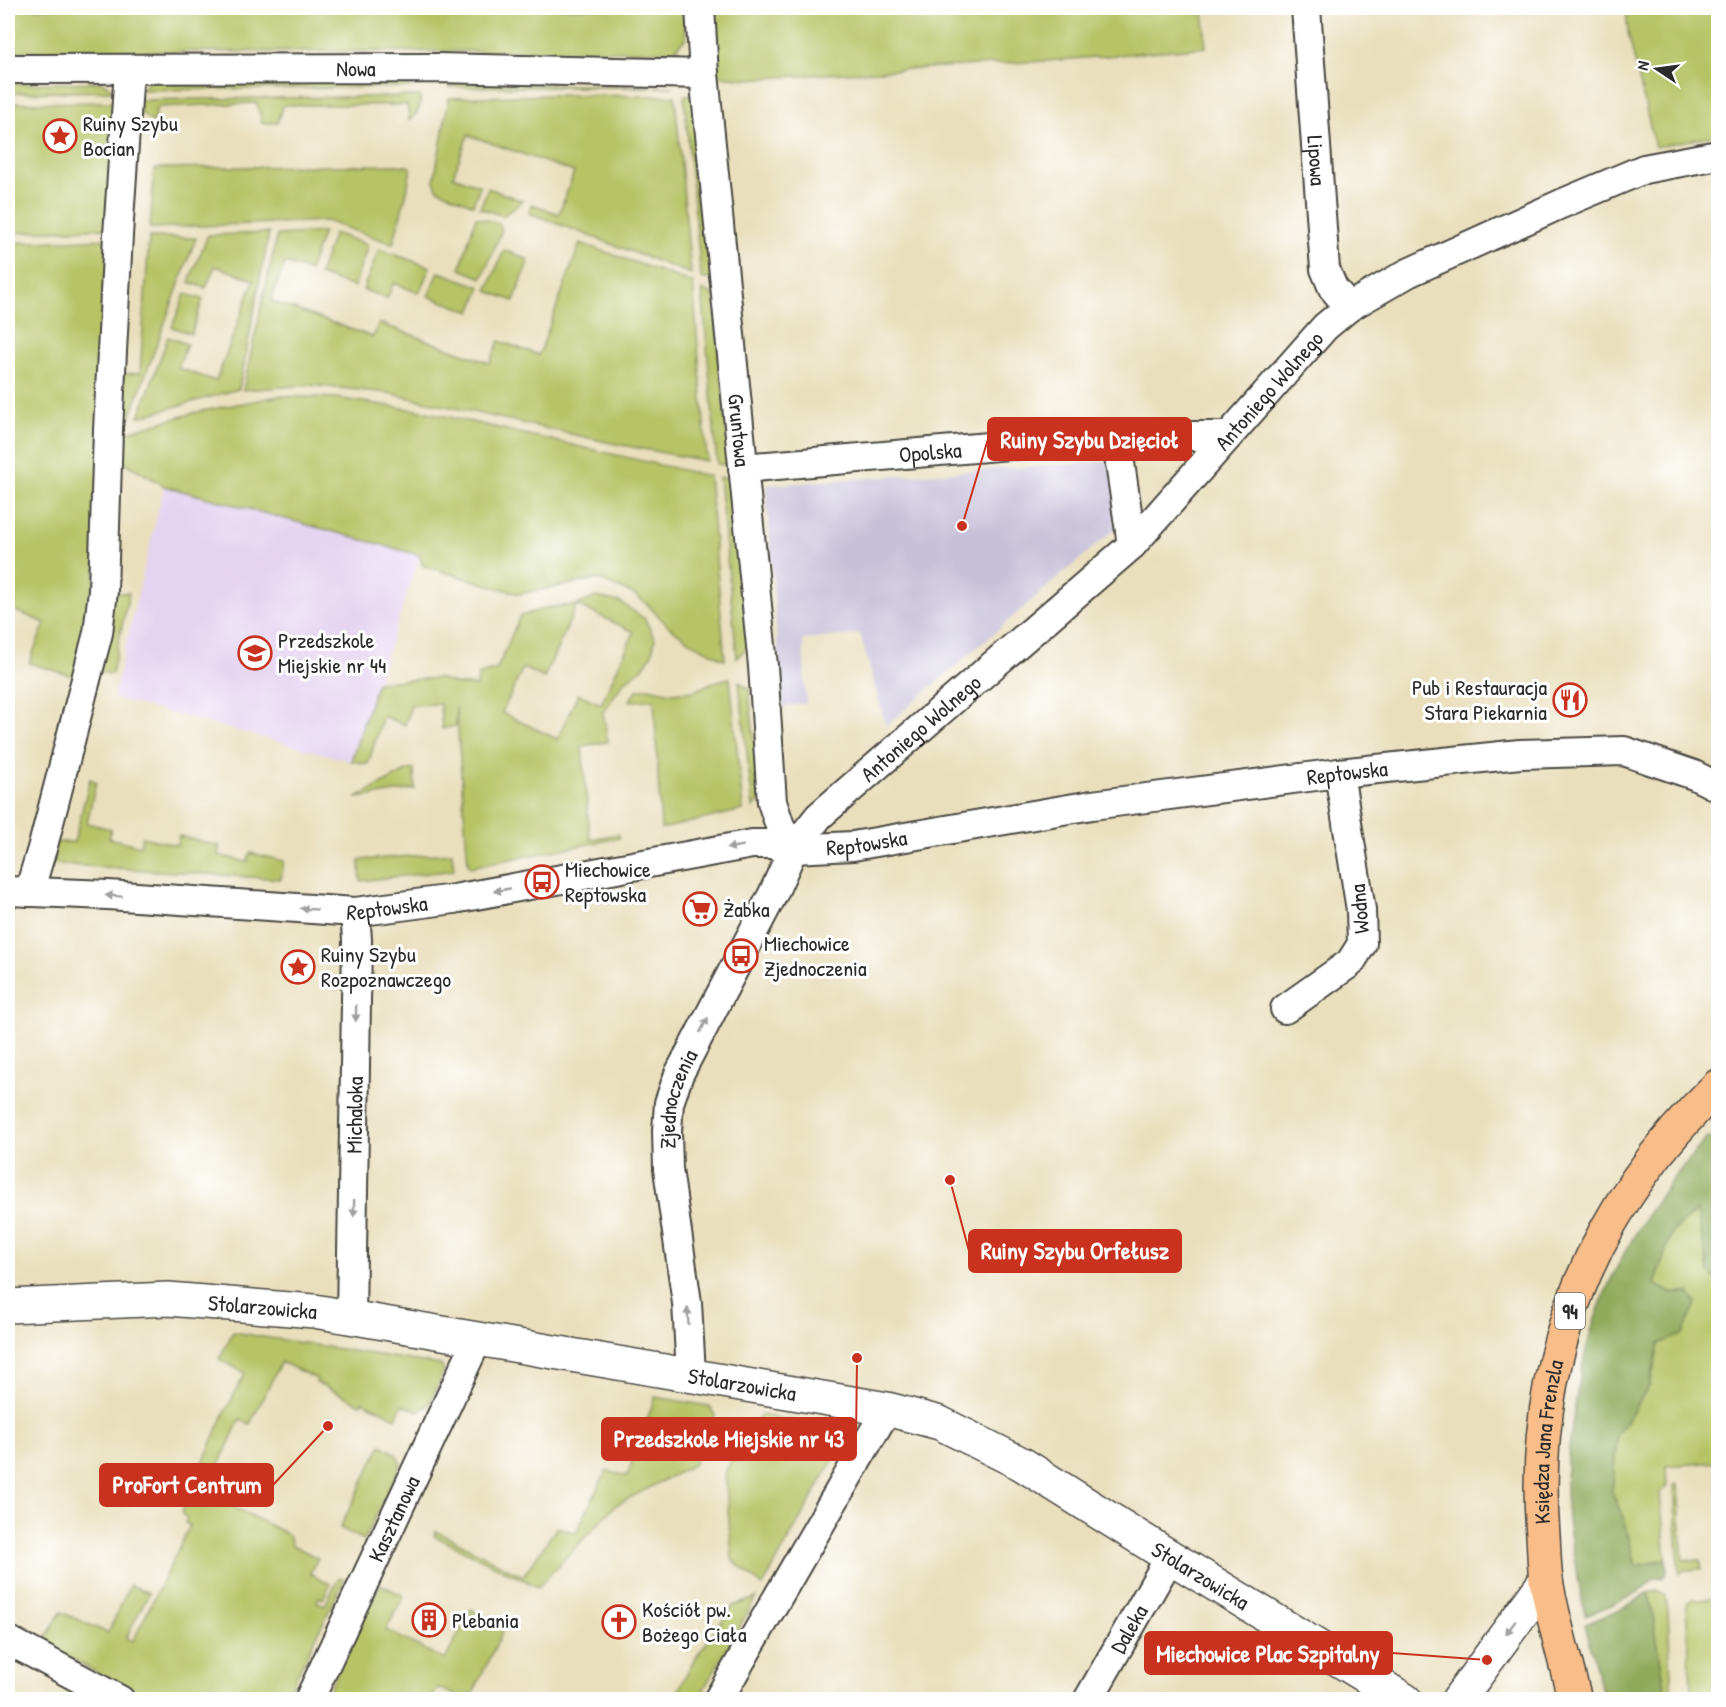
<svg xmlns="http://www.w3.org/2000/svg" width="1726" height="1707" viewBox="0 0 1726 1707" font-family="'Patrick Hand',sans-serif">
<style>
.built{fill:#e4d3f1}
.industrial{fill:#c6c0d9}
.green{fill:#b6c466;stroke:#707848;stroke-width:1.5;fill-rule:evenodd}
.forest{fill:#90aa5b;stroke:#5e6a43;stroke-width:1.5}
.lines{fill:none;stroke-linecap:round;stroke-linejoin:round}
.minor-casing{stroke:#484641;stroke-width:32}
.tertiary-casing{stroke:#484641;stroke-width:36}
.primary-casing{stroke:#484641;stroke-width:36}
.minor{stroke:#fff;stroke-width:28}
.tertiary{stroke:#fff;stroke-width:33}
.primary{stroke:#f8bd89;stroke-width:33}
.oneway{fill:#a0a0a0}
.labels{text-anchor:middle;dominant-baseline:central;stroke-width:6;stroke-linejoin:round;paint-order:stroke}
.shield{fill:#fff;stroke:#6b6b6b;stroke-width:1.5}
.shield-label{font-size:21px;font-weight:bold;fill:#2b2b2b}
.street-label{font-size:22px;fill:#2b2b2b;stroke:#fff}
.poi-label{font-size:22px;fill:#2b2b2b;stroke:#fff;text-anchor:start}
.leader{fill:none;stroke:#c8321e;stroke-width:2}
.callout-dot{fill:#c8321e;stroke:#fff;stroke-width:2}
.callout{fill:#c8321e;stroke:#c8321e;stroke-width:2}
.callout-label{font-size:24px;text-anchor:middle;font-weight:bold;fill:#fff}
</style>
<rect width="100%" height="100%" fill="#fff"/>
<filter id="ink" filterUnits="userSpaceOnUse"><feTurbulence type="fractalNoise" baseFrequency=".0167" numOctaves="2"/><feDisplacementMap in="SourceGraphic" scale="12" xChannelSelector="R" yChannelSelector="G"/><feConvolveMatrix kernelMatrix="1 2 1 2 8 2 1 2 1" color-interpolation-filters="sRGB"/></filter>
<filter id="wash" filterUnits="userSpaceOnUse"><feTurbulence type="fractalNoise" baseFrequency=".008" numOctaves="4" result="noise"/><feDisplacementMap in="SourceGraphic" scale="24" xChannelSelector="R" yChannelSelector="G"/><feGaussianBlur stdDeviation="1.35" result="paint"/><feColorMatrix in="noise" values="0 0 0 0 0 0 0 0 0 0 0 0 0 0 0 0 0 1.4 0 .05"/><feComposite in="paint" operator="in"/></filter>
<g filter="url(#wash)">
<rect width="100%" height="100%" fill="#e9dfbc"/>
<!-- built -->
<path class="built" d="M164,486L420,555L351,761L113,698Z"/>
<!-- industrial -->
<path class="industrial" d="M1112,461L1117,527L886,726L860,634L803,640L806,703L782,707L766,488L768,485Z"/>
<!-- green -->
<path class="green" d="M8,8H684L686,38L676,48L679,51L8,52Z
M700,8H1203L1206,47L1061,60L747,79L704,74Z
M1626,8H1718V135L1655,147L1628,33Z
M150,80L406,82L414,87L141,90Z
M102,82L115,91L8,93V84Z
M459,82L674,87H448Z
M689,94L694,97L713,280L701,278L684,96Z
M551,95L675,96L691,274L529,213L532,204L559,214L574,172L468,135L453,176L480,186L473,205L437,189L434,181L449,98Z
M420,96C421,106 418,115 409,120L407,105H283L277,123H262L257,103L157,107L153,123L139,112L137,100Z
M117,102L109,228L8,233V103Z
M398,165L411,167L407,191L393,244L326,221L150,228L154,170L160,168Z
M488,188L523,201L503,216L480,208Z
M476,217L500,224L502,230L482,278L460,269Z
M323,232L309,271L285,263L271,301L373,337L379,323L490,363L499,341L539,355L580,243L693,283L707,461L611,443L388,393L309,385L243,390L277,235Z
M269,233L239,389L139,417L168,337L187,344L178,368L216,381L254,280L215,266L206,288L189,282L208,235Z
M334,233L368,245L354,287L319,275Z
M149,237L196,238L129,420L115,424L122,374L140,373Z
M110,239L96,568L79,678L29,663L45,623L8,608V267L9,262L8,261V243Z
M379,249L430,267L419,293L394,283L387,298L363,290Z
M504,250L529,260L514,301L487,291Z
M439,272L481,287L471,312L428,296Z
M702,290L714,294L730,465L717,464Z
M185,294L203,299L191,334L172,327Z
M279,396L336,398L423,411L709,476L725,660L692,643L668,626L648,605L633,594L598,579L519,594L423,566L419,555L164,486L114,456L116,435L197,412Z
M719,477L732,479L748,646L737,658Z
M111,592L129,593L112,674L98,672Z
M596,597L620,602L645,619L655,639L652,654L643,668L624,682L603,712L608,742L582,746L590,839L618,834L620,838L471,867L468,864L456,706V726L442,729L440,704L411,705L405,725L383,716L368,764L351,761L377,682L438,678L455,684L476,686L479,674L497,669L520,616L550,607L577,605ZM577,605L634,632L601,704L578,694L557,739L502,713L523,668L544,678Z
M730,678L743,810L661,829L654,700L629,701L637,690L649,688L671,693L694,691L714,682Z
M739,681L749,689L760,801L753,808Z
M414,769L415,789L356,798L406,771Z
M90,779L96,782L87,823L111,829L109,838L140,846L142,837L177,845L179,836L220,846L218,855L247,862L250,853L284,861L281,879L55,864L53,842H74Z
M452,853L454,870L361,881L359,860Z
M1698,1210L1708,1271L1718,1281V1462L1666,1466L1667,1487L1660,1493L1666,1559L1636,1566L1624,1519L1612,1493L1617,1435L1650,1385L1659,1344L1683,1334L1689,1293H1670L1654,1284L1672,1232Z
M233,1332L441,1365L444,1371L429,1405L419,1411L402,1405L396,1418L362,1401L360,1404L316,1382L317,1379L281,1362L250,1424L240,1419L206,1493L289,1535L292,1545L318,1558L310,1573L330,1584L323,1599L319,1597L317,1602L325,1605L339,1577L345,1579L285,1699H145L43,1643L61,1612L108,1633L130,1585L149,1593L126,1638L133,1641L190,1525L185,1523L187,1518L181,1513L225,1412L245,1373L219,1359Z
M655,1397L709,1406L715,1415L693,1465L616,1505L538,1587L434,1536L436,1531L523,1576L557,1527L576,1533L606,1471L627,1476Z
M762,1415L840,1430L844,1440L763,1586L732,1560L725,1473L745,1432Z
M381,1445L395,1453L401,1464L364,1540L340,1528Z
M1678,1484L1683,1560H1701V1569L1684,1570L1679,1574L1674,1485Z
M380,1584L404,1596L386,1630L445,1660L471,1609L504,1628L473,1693L459,1697L438,1688L432,1699L324,1700Z
M1656,1590L1665,1594L1668,1610L1672,1699H1667L1649,1593Z
M756,1598L698,1699H674L692,1663L733,1606Z
M1718,1598V1699H1692L1686,1610L1688,1602L1693,1599Z"/>
<!-- forest -->
<path class="forest" d="M1707,1138L1718,1140V1281L1708,1271L1697,1210L1672,1232L1655,1284L1670,1293H1689L1696,1303L1683,1334L1659,1344L1650,1385L1617,1435L1612,1493L1624,1519L1636,1566L1666,1559L1667,1573L1664,1577L1654,1578C1637,1598 1609,1606 1585,1615C1577,1571 1565,1525 1566,1480C1567,1457 1571,1434 1574,1412C1579,1380 1585,1349 1595,1319C1618,1252 1660,1191 1707,1138Z
M1649,1593L1667,1699H1604L1585,1624L1620,1610Z"/>
</g>
<g filter="url(#ink)">
<g class="lines">
<!-- minor casing -->
<g class="minor-casing">
<g id="minor">
<path id="s1" d="M700,8L704,74L763,666L772,802L780,826L793,849"/>
<path id="s2" d="M1306,8L1325,269L1333,288L1349,307"/>
<path id="s3" d="M8,69L435,68L704,74"/>
<path d="M1116,436L1132,545"/>
<path id="s4" d="M743,468L1116,436H1228"/>
<path id="s5" d="M8,891L108,895L355,912L454,899L752,844H771L793,849L853,846L1092,805L1339,773L1520,754L1624,751L1694,775L1718,787"/>
<path d="M29,892L44,842L98,633L103,591L108,430L118,235L129,70"/>
<path d="M1285,1009L1350,963L1362,944L1361,910L1339,773"/>
<path id="s6" d="M351,1317L357,940L355,912"/>
<path id="s7" d="M691,1374L687,1303L668,1169L667,1131L669,1103L679,1074L773,894L793,849L819,816L1132,545L1325,327L1349,307L1408,273L1561,204L1644,169L1718,155"/>
<path d="M8,1640L120,1700"/>
<path id="s8" d="M309,1700L478,1338"/>
<path d="M718,1700L887,1409"/>
<path id="s9" d="M1088,1700L1170,1557"/>
</g>
</g>
<!-- tertiary casing -->
<g class="tertiary-casing">
<g id="tertiary">
<path id="s10" d="M8,1306L168,1299L314,1311L887,1409L940,1423L1022,1464L1159,1550L1405,1700"/>
<path d="M1458,1700L1546,1580"/>
</g>
</g>
<!-- primary casing -->
<g class="primary-casing">
<g id="primary">
<path id="s11" d="M1575,1700C1565,1660 1553,1620 1546,1580C1544,1565 1544,1550 1543,1535C1529,1359 1592,1207 1718,1086"/>
</g>
</g>
<!-- minor -->
<use href="#minor" class="minor"/>
<!-- tertiary -->
<use href="#tertiary" class="tertiary"/>
<!-- primary -->
<use href="#primary" class="primary"/>
</g>
<!-- one-way arrows -->
<defs><path id="oneway-solid" d="M-6-.8H1V-3.2L6.5 0L1 3.2V.8H-6Z" transform="scale(1.5)"/></defs>
<g class="oneway">
<use href="#oneway-solid" transform="translate(735 847) rotate(170)"/>
<use href="#oneway-solid" transform="translate(502 890) rotate(169)"/>
<use href="#oneway-solid" transform="translate(114 896) rotate(-176)"/>
<use href="#oneway-solid" transform="translate(309 909) rotate(-176)"/>
<use href="#oneway-solid" transform="translate(356 1013) rotate(91)"/>
<use href="#oneway-solid" transform="translate(704 1025) rotate(-62)"/>
<use href="#oneway-solid" transform="translate(354 1208) rotate(91)"/>
<use href="#oneway-solid" transform="translate(688 1316) rotate(-93)"/>
<use href="#oneway-solid" transform="translate(1511 1627) rotate(126)"/>
</g>
</g>
<!-- icons -->
<defs>
<g id="sight-ring" transform="scale(1.725)"><circle r="9.5" fill="#fff" stroke="#c8321e" stroke-width="1.5"/><path d="M0-6L1.8-2.2L6-1.7L2.9 1.2L3.7 5.4L0 3.3L-3.7 5.4L-2.9 1.2L-6-1.7L-1.8-2.2Z" fill="#c8321e"/></g>
<g id="school-ring" transform="scale(1.725)"><circle r="9.5" fill="#fff" stroke="#c8321e" stroke-width="1.5"/><path d="M0-5L7-2L0 1L-7-2ZM-4 1L0 2.5L4 1V4Q0 6-4 4Z" fill="#c8321e"/></g>
<g id="restaurant-ring" transform="scale(1.725)"><circle r="9.5" fill="#fff" stroke="#c8321e" stroke-width="1.5"/><path d="M-5-6h1v4h1v-4h1v4h1v-4h1v5L-1.5 .5V6h-2V.5L-5-1ZM5-6V6H3V1.5H1.5Q1.5-4 5-6Z" fill="#c8321e"/></g>
<g id="bus-ring" transform="scale(1.725)"><circle r="9.5" fill="#fff" stroke="#c8321e" stroke-width="1.5"/><path d="M-5-6H5V4H4V6H2V4H-2V6H-4V4H-5ZM-3.5-4V0h7V-4ZM-3.5 1.2v1.5H-2V1.2ZM2 1.2v1.5H3.5V1.2Z" fill="#c8321e"/></g>
<g id="supermarket-ring" transform="scale(1.725)"><circle r="9.5" fill="#fff" stroke="#c8321e" stroke-width="1.5"/><path d="M-6-5.5h2.5l.6 2H6L4.5 2H-2.5L-4.4-4H-6ZM-1.5 3.2a1.3 1.3 0 1 0 .1 0ZM3 3.2a1.3 1.3 0 1 0 .1 0Z" fill="#c8321e"/></g>
<g id="building-ring" transform="scale(1.725)"><circle r="9.5" fill="#fff" stroke="#c8321e" stroke-width="1.5"/><path d="M-4-6H4V6H1V3H-1V6H-4ZM-2.5-4.3h1.7v1.8h-1.7ZM.8-4.3h1.7v1.8H.8ZM-2.5-1h1.7V.8h-1.7ZM.8-1h1.7V.8H.8Z" fill="#c8321e"/></g>
<g id="church-ring" transform="scale(1.725)"><circle r="9.5" fill="#fff" stroke="#c8321e" stroke-width="1.5"/><path d="M-1.2-6h2.4v3.5h3.3v2.4h-3.3V6h-2.4V-.1h-3.3v-2.4h3.3Z" fill="#c8321e"/></g>
</defs>
<g fill-rule="evenodd">
<use href="#sight-ring" x="60" y="136"/>
<use href="#school-ring" x="255" y="653"/>
<use href="#restaurant-ring" x="1570" y="700"/>
<use href="#bus-ring" x="542" y="882"/>
<use href="#supermarket-ring" x="700" y="909"/>
<use href="#bus-ring" x="741" y="956"/>
<use href="#sight-ring" x="298" y="967"/>
<use href="#building-ring" x="429" y="1620"/>
<use href="#church-ring" x="619" y="1622"/>
</g>
<g class="labels">
<!-- shield labels -->
<rect class="shield" x="1555" y="1293" width="30" height="36" rx="4.5"/>
<g class="shield-label">
<text x="1570" y="1311">94</text>
</g>
<!-- street labels -->
<g class="street-label">
<text stroke="none"><textPath href="#s3" startOffset="348">Nowa</textPath></text>
<text stroke="none"><textPath href="#s2" startOffset="153">Lipowa</textPath></text>
<text stroke="none"><textPath href="#s7" startOffset="1218">Antoniego Wolnego</textPath></text>
<text stroke="none"><textPath href="#s1" startOffset="424">Gruntowa</textPath></text>
<text stroke="none"><textPath href="#s4" startOffset="188">Opolska</textPath></text>
<text stroke="none"><textPath href="#s7" startOffset="732">Antoniego Wolnego</textPath></text>
<text stroke="none"><textPath href="#s5" startOffset="1352">Reptowska</textPath></text>
<text stroke="none"><textPath href="#s5" startOffset="866">Reptowska</textPath></text>
<text stroke="none"><textPath href="#s5" startOffset="380">Reptowska</textPath></text>
<text transform="translate(1359 909) rotate(-95)">Wodna</text>
<text stroke="none"><textPath href="#s7" startOffset="278">Zjednoczenia</textPath></text>
<text stroke="none"><textPath href="#s6" startOffset="202">Michaloka</textPath></text>
<text stroke="none"><textPath href="#s10" startOffset="255">Stolarzowicka</textPath></text>
<text stroke="none"><textPath href="#s10" startOffset="741">Stolarzowicka</textPath></text>
<text stroke="none"><textPath href="#s11" startOffset="262">Księdza Jana Frenzla</textPath></text>
<text stroke="none"><textPath href="#s8" startOffset="200">Kasztanowa</textPath></text>
<text stroke="none"><textPath href="#s10" startOffset="1245">Stolarzowicka</textPath></text>
<text stroke="none"><textPath href="#s9" startOffset="82">Daleka</textPath></text>
</g>
<!-- poi labels -->
<g class="poi-label">
<text x="83" y="123">Ruiny Szybu<tspan x="83" dy="25">Bocian</tspan></text>
<text x="278" y="640">Przedszkole<tspan x="278" dy="25">Miejskie nr 44</tspan></text>
<text x="1547" y="687" text-anchor="end">Pub i Restauracja<tspan x="1547" dy="25">Stara Piekarnia</tspan></text>
<text x="565" y="869">Miechowice<tspan x="565" dy="25">Reptowska</tspan></text>
<text x="723" y="909">Żabka</text>
<text x="764" y="943">Miechowice<tspan x="764" dy="25">Zjednoczenia</tspan></text>
<text x="321" y="954">Ruiny Szybu<tspan x="321" dy="25">Rozpoznawczego</tspan></text>
<text x="642" y="1609">Kościół pw.<tspan x="642" dy="25">Bożego Ciała</tspan></text>
<text x="452" y="1620">Plebania</text>
</g>
</g>
<!-- callouts -->
<path class="leader" d="M962 526L988 439M950 1180L969 1251M857 1358L856 1439M328 1426L273 1485M1487 1660L1392 1653"/>
<g class="callout-dot">
<circle cx="962" cy="526" r="6"/>
<circle cx="950" cy="1180" r="6"/>
<circle cx="857" cy="1358" r="6"/>
<circle cx="328" cy="1426" r="6"/>
<circle cx="1487" cy="1660" r="6"/>
</g>
<g class="callout">
<rect x="988" y="418" width="203" height="42" rx="6"/>
<rect x="969" y="1230" width="212" height="42" rx="6"/>
<rect x="602" y="1418" width="254" height="42" rx="6"/>
<rect x="100" y="1464" width="173" height="42" rx="6"/>
<rect x="1145" y="1632" width="247" height="42" rx="6"/>
</g>
<g class="callout-label">
<text x="1090" y="448">Ruiny Szybu Dzięcioł</text>
<text x="1075" y="1259">Ruiny Szybu Orfełusz</text>
<text x="729" y="1447">Przedszkole Miejskie nr 43</text>
<text x="187" y="1493">ProFort Centrum</text>
<text x="1268" y="1662">Miechowice Plac Szpitalny</text>
</g>
<!-- margin -->
<rect width="1726" height="1707" fill="none" stroke="#fff" stroke-width="30"/>
<!-- north arrow -->
<g transform="translate(1657 69) rotate(283)" stroke="#ffffff" stroke-width="4.5" paint-order="stroke">
<path d="M0-4.5L10 22L0 15L-10 22Z" fill="#2b2b2b"/>
<text y="-9" font-size="16" font-weight="bold" text-anchor="middle" fill="#2b2b2b">N</text>
</g>
</svg>
